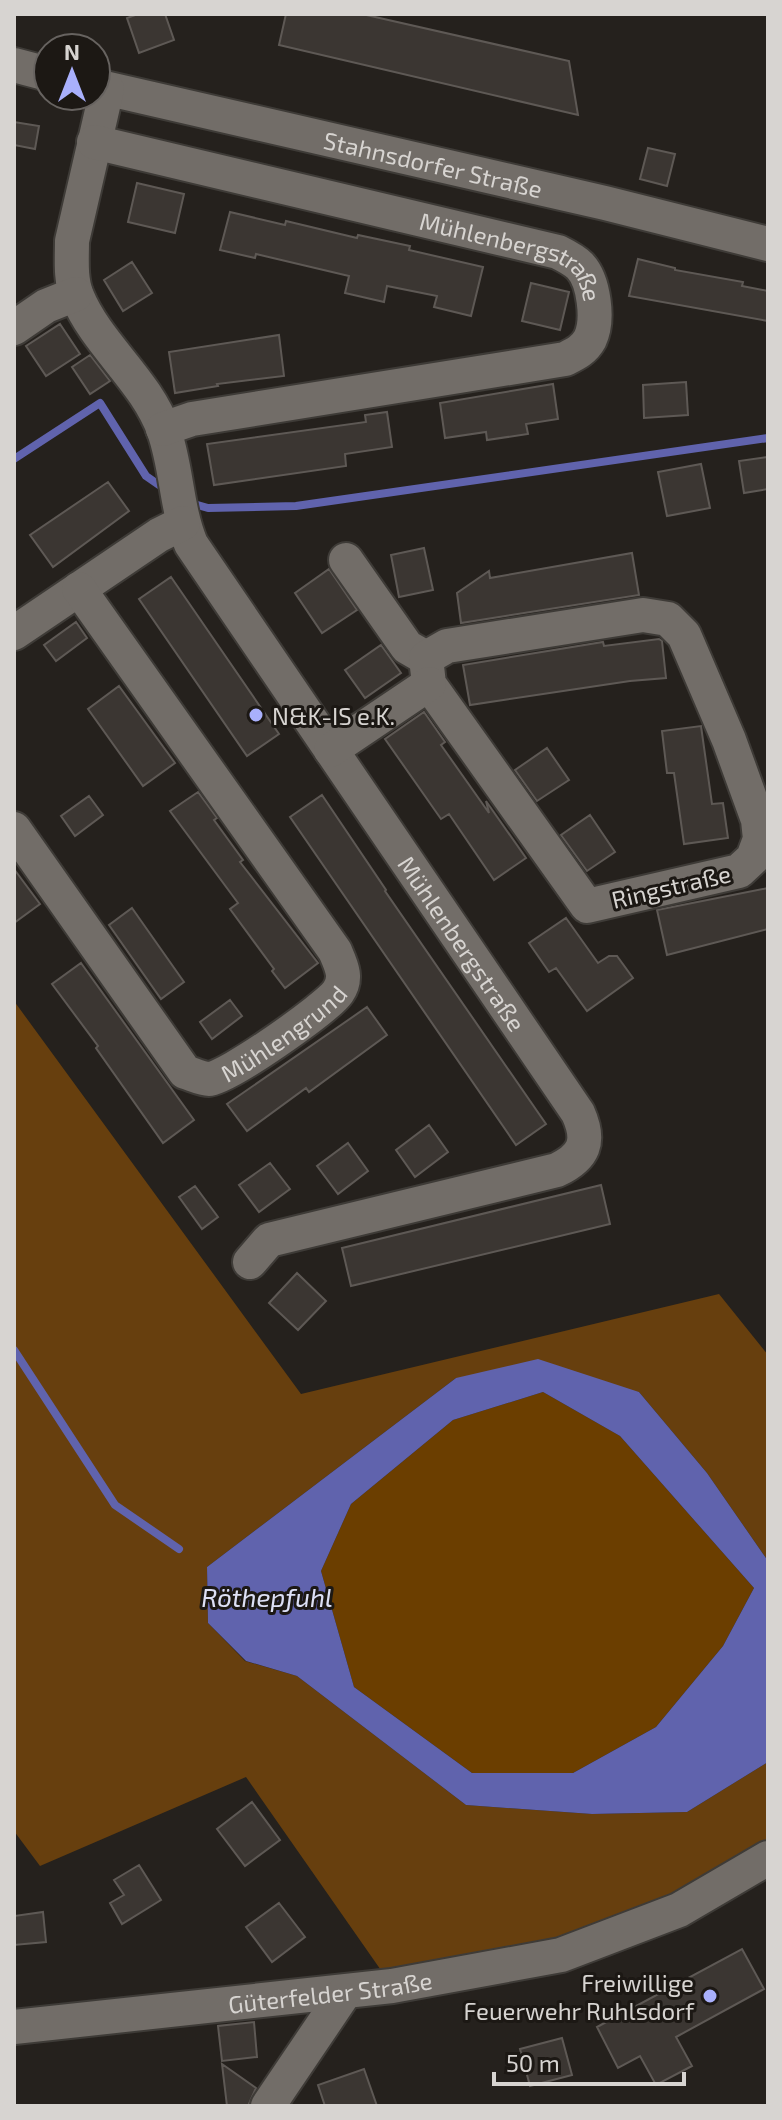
<svg xmlns="http://www.w3.org/2000/svg" width="782" height="2120" viewBox="0 0 782 2120" font-family="'Exo 2',sans-serif">
<style>
.green{fill:#673f0e}
.forest{fill:#6b3e00}
.water{fill:#6063ad;fill-rule:evenodd}
.lines{fill:none;stroke-linecap:round;stroke-linejoin:round}
.stream{stroke:#6063ad;stroke-width:8}
.building{fill:#3b3632;stroke:#5e5955;stroke-width:2}
.minor-casing{stroke:#3e3b37;stroke-width:38}
.minor{stroke:#726d68;stroke-width:34}
.poi-dot{fill:#a9b0fc;stroke:#1c1814;stroke-width:3}
.labels{text-anchor:middle;dominant-baseline:central;stroke-width:6;stroke-linejoin:round;paint-order:stroke}
.street-label{font-size:24px;fill:#d7d4d1;stroke:#1c1814}
.poi-label{font-size:24px;fill:#d7d4d1;stroke:#1c1814;text-anchor:start}
.water-label{font-size:26px;font-style:italic;fill:#dde0f5;stroke:#1c1814}
</style>
<rect width="100%" height="100%" fill="#25211d"/>
<!-- green -->
<path class="green" d="M14,1001L301,1394L719,1294L768,1355V1561L707,1473L639,1392L456,1378L207,1567L208,1623L245,1661L297,1676L466,1805L592,1814L687,1812L768,1762V1858L679,1910L392,1986L246,1777L40,1866L14,1831Z"/>
<!-- forest -->
<path class="forest" d="M543,1392L620,1436L754,1588L723,1646L656,1727L573,1773H472L354,1687L321,1571L351,1504L453,1420Z"/>
<!-- water -->
<path class="water" d="M538,1359L639,1392L707,1473L768,1561V1762L687,1812L592,1814L466,1805L297,1676L246,1661L208,1623L207,1567L456,1378ZM543,1392L620,1436L754,1588L723,1646L656,1727L573,1773H472L354,1687L321,1571L351,1504L453,1420Z"/>
<g class="lines">
<!-- stream -->
<path class="stream" d="M14,459L100,403L146,476L159,485
M194,504L208,508L296,506L768,438
M14,1350L115,1505L179,1549"/>
</g>
<!-- building -->
<path class="building" d="M138,14H165L174,40L139,53L127,18Z
M286,14H362L569,61L578,115L279,45Z
M14,122L39,126L35,149L14,145Z
M648,148L675,154L667,186L640,179Z
M137,183L184,194L175,233L128,222Z
M230,212L285,225L286,221L357,238L358,235L410,246L409,250L483,267L471,316L434,307L437,296L387,286L384,302L345,293L349,276L256,254L255,258L220,250Z
M638,259L675,268V270L743,282L742,286L768,291V321L629,296Z
M132,262L152,293L123,311L104,280Z
M531,283L569,292L560,330L522,321Z
M60,324L80,354L46,376L26,346Z
M279,335L284,376L217,384L218,386L175,393L169,352Z
M90,355L110,381L90,394L72,367Z
M686,382L688,415L644,418L643,385Z
M553,384L558,419L526,424L528,434L487,440L486,432L445,438L440,403Z
M387,412L392,447L345,454L346,466L214,485L207,444L366,422L365,415Z
M768,457V489L744,493L739,461Z
M701,464L710,508L667,516L658,472Z
M108,482L129,511L53,567L30,535Z
M424,548L433,590L399,597L391,555Z
M632,553L639,595L461,623L457,593L489,571L490,578Z
M329,569L357,610L322,633L295,593Z
M171,577L279,734L247,756L139,599Z
M76,622L87,638L56,661L44,645Z
M659,639L662,641L666,678L630,681L470,705L463,665L603,642L604,646Z
M381,645L401,673L365,698L345,670Z
M119,686L175,763L143,786L88,709Z
M424,712L445,742L441,745L489,813L486,801L526,858L494,880L449,814L441,819L385,739Z
M701,726L712,804L723,803L728,838L684,844L674,773H667L662,731Z
M547,748L569,780L537,801L515,770Z
M198,792L217,818L214,820L243,860L240,862L318,963L285,988L272,971L274,969L230,909L238,903L170,811Z
M322,795L386,890L385,891L546,1124L516,1145L290,817Z
M89,796L103,815L75,836L61,816Z
M590,815L615,852L587,871L561,835Z
M14,869L40,904L14,923Z
M768,888V929L667,955L657,910Z
M132,908L184,982L161,999L109,925Z
M566,918L598,963L609,956H617L633,978L587,1011L556,968L549,972L529,943Z
M81,963L194,1120L163,1143L96,1048L98,1046L52,984Z
M230,1000L242,1016L212,1039L200,1022Z
M367,1007L387,1035L309,1092L306,1088L247,1131L227,1104Z
M429,1125L448,1152L415,1177L396,1150Z
M348,1143L368,1171L338,1194L317,1166Z
M270,1163L290,1189L259,1212L239,1185Z
M601,1185L610,1224L351,1286L342,1248Z
M195,1186L218,1217L202,1229L179,1197Z
M297,1273L326,1301L298,1330L269,1303Z
M252,1802L280,1840L245,1866L217,1829Z
M139,1865L161,1900L122,1924L110,1903L124,1895L114,1880Z
M279,1903L305,1937L272,1962L246,1927Z
M43,1912L46,1942L14,1945V1916Z
M742,1949L764,1989L676,2037L692,2066L656,2085L640,2056L618,2068L597,2027Z
M254,2022L257,2057L222,2061L218,2026Z
M562,2038L572,2075L530,2086L520,2049Z
M222,2064L256,2088L248,2106H227Z
M364,2069L377,2106H325L318,2085Z"/>
<g class="lines">
<!-- minor casing -->
<g class="minor-casing">
<g id="minor">
<path d="M14,65L48,74"/>
<path id="s1" d="M96,86L605,203L768,244"/>
<path id="s2" d="M107,89L72,241C72,259 70,279 77,296C97,345 146,380 164,431C177,468 176,508 191,544L578,1113C591,1142 584,1157 557,1170L269,1240L250,1262"/>
<path id="s3" d="M94,142L558,252C566,256 574,260 580,266C594,281 599,320 590,339C584,350 575,354 565,359L192,419L163,429"/>
<path d="M14,328L46,306L76,294"/>
<path d="M346,560L407,647L426,658"/>
<path d="M643,615L668,619L684,635L729,740L758,820L760,839L753,858L739,871L587,906L429,684L426,658L447,646Z"/>
<path d="M14,633L159,535L183,523"/>
<path d="M331,750L429,684"/>
<path id="s4" d="M14,829L185,1072C192,1074 202,1079 209,1079C226,1079 327,1008 338,992C348,978 341,965 335,951L79,589"/>
<path id="s5" d="M14,2027L392,1986L561,1955L679,1910L768,1858"/>
<path d="M268,2106L345,1992"/>
</g>
</g>
<!-- minor -->
<use href="#minor" class="minor"/>
</g>
<!-- markers -->
<g class="poi-dot">
<circle cx="256" cy="715" r="8"/>
<circle cx="710" cy="1996" r="8"/>
</g>
<g class="labels">
<!-- street labels -->
<g class="street-label">
<text stroke="none"><textPath href="#s1" startOffset="346">Stahnsdorfer Straße</textPath></text>
<text stroke="none"><textPath href="#s3" startOffset="438">Mühlenbergstraße</textPath></text>
<text transform="translate(671 886) rotate(-13)">Ringstraße</text>
<text stroke="none"><textPath href="#s2" startOffset="972">Mühlenbergstraße</textPath></text>
<text stroke="none"><textPath href="#s4" startOffset="410">Mühlengrund</textPath></text>
<text stroke="none"><textPath href="#s5" startOffset="318">Güterfelder Straße</textPath></text>
</g>
<!-- poi labels -->
<g class="poi-label">
<text x="272" y="715">N&amp;K-IS e.K.</text>
<text x="694" y="1982" text-anchor="end">Freiwillige<tspan x="694" dy="28">Feuerwehr Ruhlsdorf</tspan></text>
</g>
<!-- water labels -->
<g class="water-label">
<text x="267" y="1596">Röthepfuhl</text>
</g>
</g>
<!-- border -->
<rect width="782" height="2120" fill="none" stroke="#d7d4d1" stroke-width="32"/>
<!-- north arrow -->
<g transform="translate(72 72)"><circle r="38" fill="#1c1814" stroke="#676360" stroke-width="2"/>
<path d="M0-6L14 30L0 20L-14 30Z" fill="#a9b0fc"/>
<text y="-12" font-size="22" font-weight="bold" text-anchor="middle" fill="#d7d4d1">N</text>
</g>
<!-- scale -->
<path d="M494 2072v12h190v-12" fill="none" stroke="#d7d4d1" stroke-width="4"/>
<text x="506" y="2072" font-size="24" fill="#d7d4d1" stroke="#1c1814" stroke-width="6" paint-order="stroke">50 m</text>
</svg>
